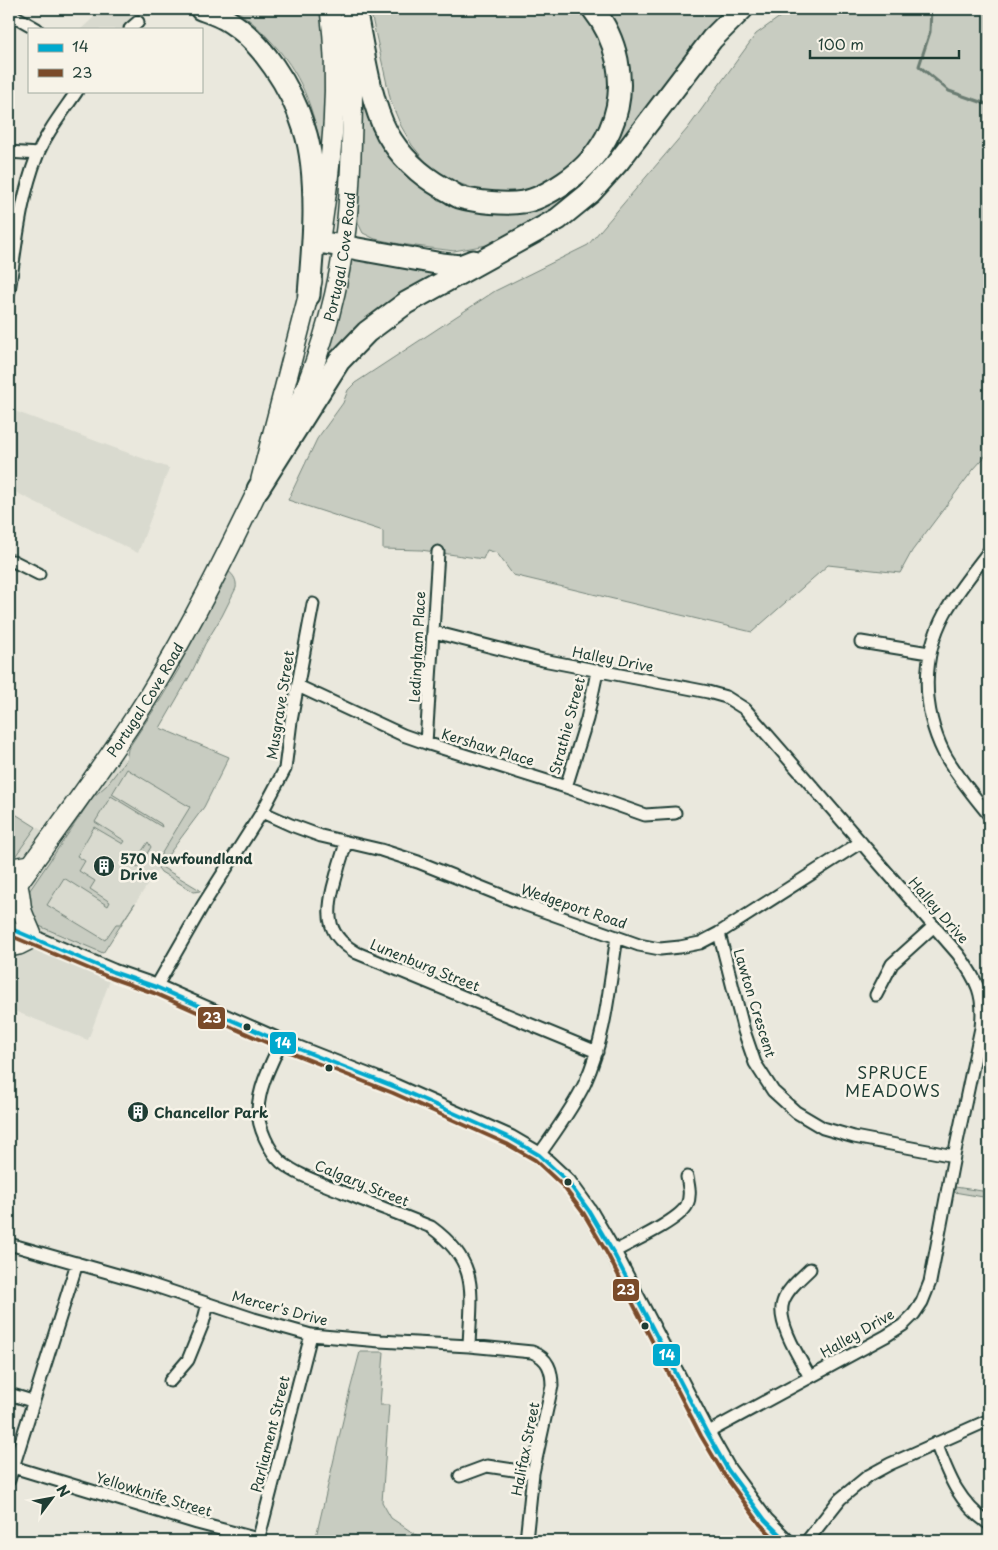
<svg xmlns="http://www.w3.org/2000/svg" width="998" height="1550" viewBox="0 0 998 1550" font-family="'Playpen Sans',sans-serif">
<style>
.built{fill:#d9dacf}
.green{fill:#c8ccc1;stroke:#74847a}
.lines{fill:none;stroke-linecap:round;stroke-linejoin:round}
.stream{stroke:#6a7c72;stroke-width:3}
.minor-casing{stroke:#1f3d34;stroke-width:15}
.tertiary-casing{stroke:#1f3d34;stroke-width:19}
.primary-casing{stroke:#1f3d34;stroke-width:22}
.motorway-casing{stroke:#1f3d34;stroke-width:25}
.minor{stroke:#f7f3e8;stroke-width:11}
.tertiary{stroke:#f7f3e8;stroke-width:15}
.primary{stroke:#f7f3e8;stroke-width:19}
.motorway{stroke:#f7f3e8;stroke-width:21}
.bus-1-casing{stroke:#f7f3e8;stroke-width:8}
.bus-2-casing{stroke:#f7f3e8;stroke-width:8}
.bus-1{stroke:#00a9ce;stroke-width:4}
.bus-2{stroke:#7a4b2a;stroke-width:4}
.bus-dot{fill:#1f3d34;stroke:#f7f3e8;stroke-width:2}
.labels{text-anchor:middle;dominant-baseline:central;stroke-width:5;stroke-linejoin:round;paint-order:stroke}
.street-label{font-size:14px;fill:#1f3d34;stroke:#f7f3e8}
.poi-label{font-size:14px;font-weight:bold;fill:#1f3d34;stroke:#f7f3e8;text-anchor:start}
.quarter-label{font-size:16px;letter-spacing:1px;fill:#1f3d34;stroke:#f7f3e8}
.line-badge{stroke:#f7f3e8;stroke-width:2}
.badge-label{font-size:14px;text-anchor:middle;font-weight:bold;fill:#fff}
</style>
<rect width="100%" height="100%" fill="#eae8dd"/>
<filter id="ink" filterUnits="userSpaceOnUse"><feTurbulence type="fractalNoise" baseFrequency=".02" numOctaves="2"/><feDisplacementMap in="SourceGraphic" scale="10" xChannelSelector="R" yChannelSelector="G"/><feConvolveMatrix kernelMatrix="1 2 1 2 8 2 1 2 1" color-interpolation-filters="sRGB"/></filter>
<g filter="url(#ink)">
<!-- built -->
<path class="built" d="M103,9H119L138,22L130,29H81Z
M9,409L169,468L138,553L13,491H9Z
M112,751L204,807L160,866L95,964L113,972L88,1040L9,1009V810L51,836Z"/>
<!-- green -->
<path class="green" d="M233,9H319L325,40L327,98L322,154C313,107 302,73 268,38C258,27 246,16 233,9Z
M370,9H588L605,34L611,92L606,114L586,158L548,184L522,192H483L445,178L429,166L412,145L401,126L391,102Z
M607,9H727L605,169L556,210L492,244L454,251L400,244L375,239L363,233L358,223V186L361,144V55L392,159L412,180L438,200L477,211L507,214L534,206L560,193L628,101L630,72L625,45L614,21Z
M791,9H989V452L973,470L912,551L900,573L828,565L752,632L513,575L497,553L487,550L483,559L421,550L383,549V531L288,500L317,439L343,403L348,390L355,383L495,291L588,245L688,128L756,34Z
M351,252L457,271L324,374L322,356Z
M228,571C234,575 237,581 236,588L222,616L205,644L191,674L160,728L229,757L204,807L160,866L200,890V891L194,892L161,872L156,865L157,861L190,807L127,769L112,794L161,824L162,827L111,796L95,822L125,841L123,844L94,827L77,856L85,861L79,871L95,881L90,889L110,902L108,906L64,878L47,905L105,940L116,924H121L135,903L103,953L37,925C31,918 26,899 30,890L93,797L107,785L126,760L128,749L159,702L180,667L177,665Z
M9,810L36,827L9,865Z
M148,842L151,847L138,868L127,862L132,854L138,857Z
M955,1187L989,1192V1198L954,1192Z
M360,1352H384L380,1405H389L382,1502L391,1518L425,1541H315L350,1390Z"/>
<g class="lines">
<!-- stream -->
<path class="stream" d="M931,9L930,32L919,66L949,91L989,105"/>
<!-- minor casing -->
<g class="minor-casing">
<path id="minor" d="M9,13L37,29
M130,29L138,22
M9,152L38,154
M9,291C16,246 20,199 37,156C46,133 63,112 77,91
M989,551C974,571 957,591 945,613C921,657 922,709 944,753C956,775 973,795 989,815
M9,561H13L39,574
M434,632L543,660L708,692L726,697L745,709L958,954C977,980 985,995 981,1028L954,1156L930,1282L922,1302L914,1314L903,1325L886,1336L707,1433
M861,642L929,653
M298,686L403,735L426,743L566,787L645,815L675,813
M426,743L438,552
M566,787L587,719L597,672
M262,812L291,825L321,836L381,850L418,862L518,902L639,945L660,949L680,947L700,943L719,933L861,842
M346,843C341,858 337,872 333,888C326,918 328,936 357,953L597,1052
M719,933L744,1031L755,1063L773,1091L796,1112L823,1128L854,1137L954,1156
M156,987L203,905L262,812L285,769L291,721L313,604
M876,995L892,964L934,926
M281,1042C271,1064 259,1086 258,1110C258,1127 269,1151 281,1162C298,1176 322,1183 343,1192C372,1204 402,1215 431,1227C480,1263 471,1291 469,1346
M539,1155C555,1132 573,1108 585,1083C606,1036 609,987 617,937
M9,1244L146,1283L254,1319L311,1335L380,1341L469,1346L532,1352C548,1358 552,1370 552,1386L533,1473L526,1541
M613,1252C630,1243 679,1221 687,1205C691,1196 689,1187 687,1177
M810,1269C801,1278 787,1289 783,1302C776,1322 800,1359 810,1377
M170,1381L188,1360L203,1323L208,1304
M9,1394L32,1401
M936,1443C949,1477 958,1502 989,1524
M13,1467L197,1523L258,1539
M460,1476L487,1466L533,1473
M9,1480L77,1263
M258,1541L311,1335
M807,1541L840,1499L868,1476L890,1464L989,1420"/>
</g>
<!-- tertiary casing -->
<g class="tertiary-casing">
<path id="tertiary" d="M9,928L113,972L156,987L281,1042L395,1087L510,1138L539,1155L568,1182L589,1211L613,1252L707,1433L728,1470L765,1520L786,1541"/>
</g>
<!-- primary casing -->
<g class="primary-casing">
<g id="primary">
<path d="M321,231C332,158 340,83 330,9"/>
<path id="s1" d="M288,428C318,365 338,297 346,228C350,195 351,160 352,126C353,91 353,55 349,20"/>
<path d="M261,479L312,281"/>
<path d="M9,872L12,868L31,865"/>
<path id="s2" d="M9,896C55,830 106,765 148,697C192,625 229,550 265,475"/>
<path d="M9,947L19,945L33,938C30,929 25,920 22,911C20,901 21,894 17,884"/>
</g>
</g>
<!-- motorway casing -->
<g class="motorway-casing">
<path id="motorway" d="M201,9C209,12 218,15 225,19C262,40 292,89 304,128C312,151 314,186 314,211C314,239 311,267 309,295
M355,9C363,46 369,99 387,133C400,156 420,175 443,188C448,190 454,195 459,197C476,202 506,205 523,202C537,200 552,191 564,183C606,155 627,110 617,60C613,41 605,24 593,9
M319,242L442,264L460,266L473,261
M258,489L339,361L367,332L406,303L558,219L591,192L619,161L712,39L742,9"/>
</g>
<!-- minor -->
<use href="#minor" class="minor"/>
<!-- tertiary -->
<use href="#tertiary" class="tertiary"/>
<!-- primary -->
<use href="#primary" class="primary"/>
<!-- motorway -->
<use href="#motorway" class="motorway"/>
<!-- bus-1 casing -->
<g class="bus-1-casing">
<path id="bus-1" d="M9,928L113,972L156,987L281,1042L395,1087L510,1138L539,1155L568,1182L589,1211L613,1252L707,1433L728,1470L765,1520L786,1541"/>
</g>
<!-- bus-2 casing -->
<g class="bus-2-casing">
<path id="bus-2" d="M9,935L111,978L154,993L279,1048L393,1093L507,1144L535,1160L563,1186L584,1214L608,1255L701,1436L723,1473L760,1524L777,1541"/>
</g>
<!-- bus-1 -->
<use href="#bus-1" class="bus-1"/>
<!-- bus-2 -->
<use href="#bus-2" class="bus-2"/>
</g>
</g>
<!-- icons -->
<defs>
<g id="building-disc" transform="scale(1.125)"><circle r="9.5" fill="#1f3d34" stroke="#f7f3e8"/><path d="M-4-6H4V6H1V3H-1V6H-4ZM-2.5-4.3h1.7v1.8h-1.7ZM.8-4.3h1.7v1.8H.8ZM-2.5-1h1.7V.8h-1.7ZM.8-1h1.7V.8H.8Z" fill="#fff"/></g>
</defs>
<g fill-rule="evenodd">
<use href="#building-disc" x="104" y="866"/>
<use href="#building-disc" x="138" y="1112"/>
</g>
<!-- markers -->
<g class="bus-dot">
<circle cx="247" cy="1027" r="4.5"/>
<circle cx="329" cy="1068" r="4.5"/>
<circle cx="568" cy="1182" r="4.5"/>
<circle cx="645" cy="1326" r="4.5"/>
</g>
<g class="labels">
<!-- street labels -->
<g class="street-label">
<text stroke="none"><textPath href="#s1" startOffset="180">Portugal Cove Road</textPath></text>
<text transform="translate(417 647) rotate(-87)">Ledingham Place</text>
<text transform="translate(613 659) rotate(11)">Halley Drive</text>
<text stroke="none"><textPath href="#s2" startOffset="239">Portugal Cove Road</textPath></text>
<text transform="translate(280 705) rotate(-81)">Musgrave Street</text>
<text transform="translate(567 726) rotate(-75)">Strathie Street</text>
<text transform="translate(488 747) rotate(17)">Kershaw Place</text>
<text transform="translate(574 906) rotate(19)">Wedgeport Road</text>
<text transform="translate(939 910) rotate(49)">Halley Drive</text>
<text transform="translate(425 965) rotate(22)">Lunenburg Street</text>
<text transform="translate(755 1003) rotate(73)">Lawton Crescent</text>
<text transform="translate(362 1183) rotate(22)">Calgary Street</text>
<text transform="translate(280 1308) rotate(15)">Mercer's Drive</text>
<text transform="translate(857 1333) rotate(-30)">Halley Drive</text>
<text transform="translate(270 1434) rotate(-76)">Parliament Street</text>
<text transform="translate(525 1449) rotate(-79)">Halifax Street</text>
<text transform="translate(154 1494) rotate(17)">Yellowknife Street</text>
</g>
<!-- poi labels -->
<g class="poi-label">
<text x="120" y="858">570 Newfoundland<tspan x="120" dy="16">Drive</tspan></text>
<text x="154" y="1112">Chancellor Park</text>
</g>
<!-- quarter labels -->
<g class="quarter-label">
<text x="893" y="1072">SPRUCE<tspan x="893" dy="18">MEADOWS</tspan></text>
</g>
</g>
<g class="line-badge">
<rect x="197" y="1006" width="29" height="24" rx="5" fill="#7a4b2a"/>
<rect x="269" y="1031" width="28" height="24" rx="5" fill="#00a9ce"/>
<rect x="612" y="1278" width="28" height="24" rx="5" fill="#7a4b2a"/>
<rect x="652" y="1343" width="29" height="24" rx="5" fill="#00a9ce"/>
</g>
<g class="badge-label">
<text x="212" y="1023">23</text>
<text x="283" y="1048">14</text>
<text x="626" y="1295">23</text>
<text x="667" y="1360">14</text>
</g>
<!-- margin -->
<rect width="998" height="1550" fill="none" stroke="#f7f3e8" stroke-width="30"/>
<rect x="15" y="15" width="968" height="1520" fill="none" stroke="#1f3d34" stroke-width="2" filter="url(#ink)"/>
<!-- legend -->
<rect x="28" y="28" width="175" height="65" fill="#f7f3e8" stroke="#a1aaa0"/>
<rect x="38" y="44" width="25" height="8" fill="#00a9ce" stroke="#a1aaa0"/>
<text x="72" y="52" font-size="15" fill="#1f3d34">14</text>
<rect x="38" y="69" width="25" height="8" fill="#7a4b2a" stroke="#a1aaa0"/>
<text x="72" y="78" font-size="15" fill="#1f3d34">23</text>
<!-- north arrow -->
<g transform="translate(52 1498) rotate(58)" stroke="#f7f3e8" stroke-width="4" paint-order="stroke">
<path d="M0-4L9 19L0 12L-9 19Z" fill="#1f3d34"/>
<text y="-8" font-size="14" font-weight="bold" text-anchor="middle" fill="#1f3d34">N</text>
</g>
<!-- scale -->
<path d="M810 50v8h149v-8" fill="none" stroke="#1f3d34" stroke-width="2.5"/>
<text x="818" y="50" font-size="15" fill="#1f3d34" stroke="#f7f3e8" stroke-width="4" paint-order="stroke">100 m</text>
</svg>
